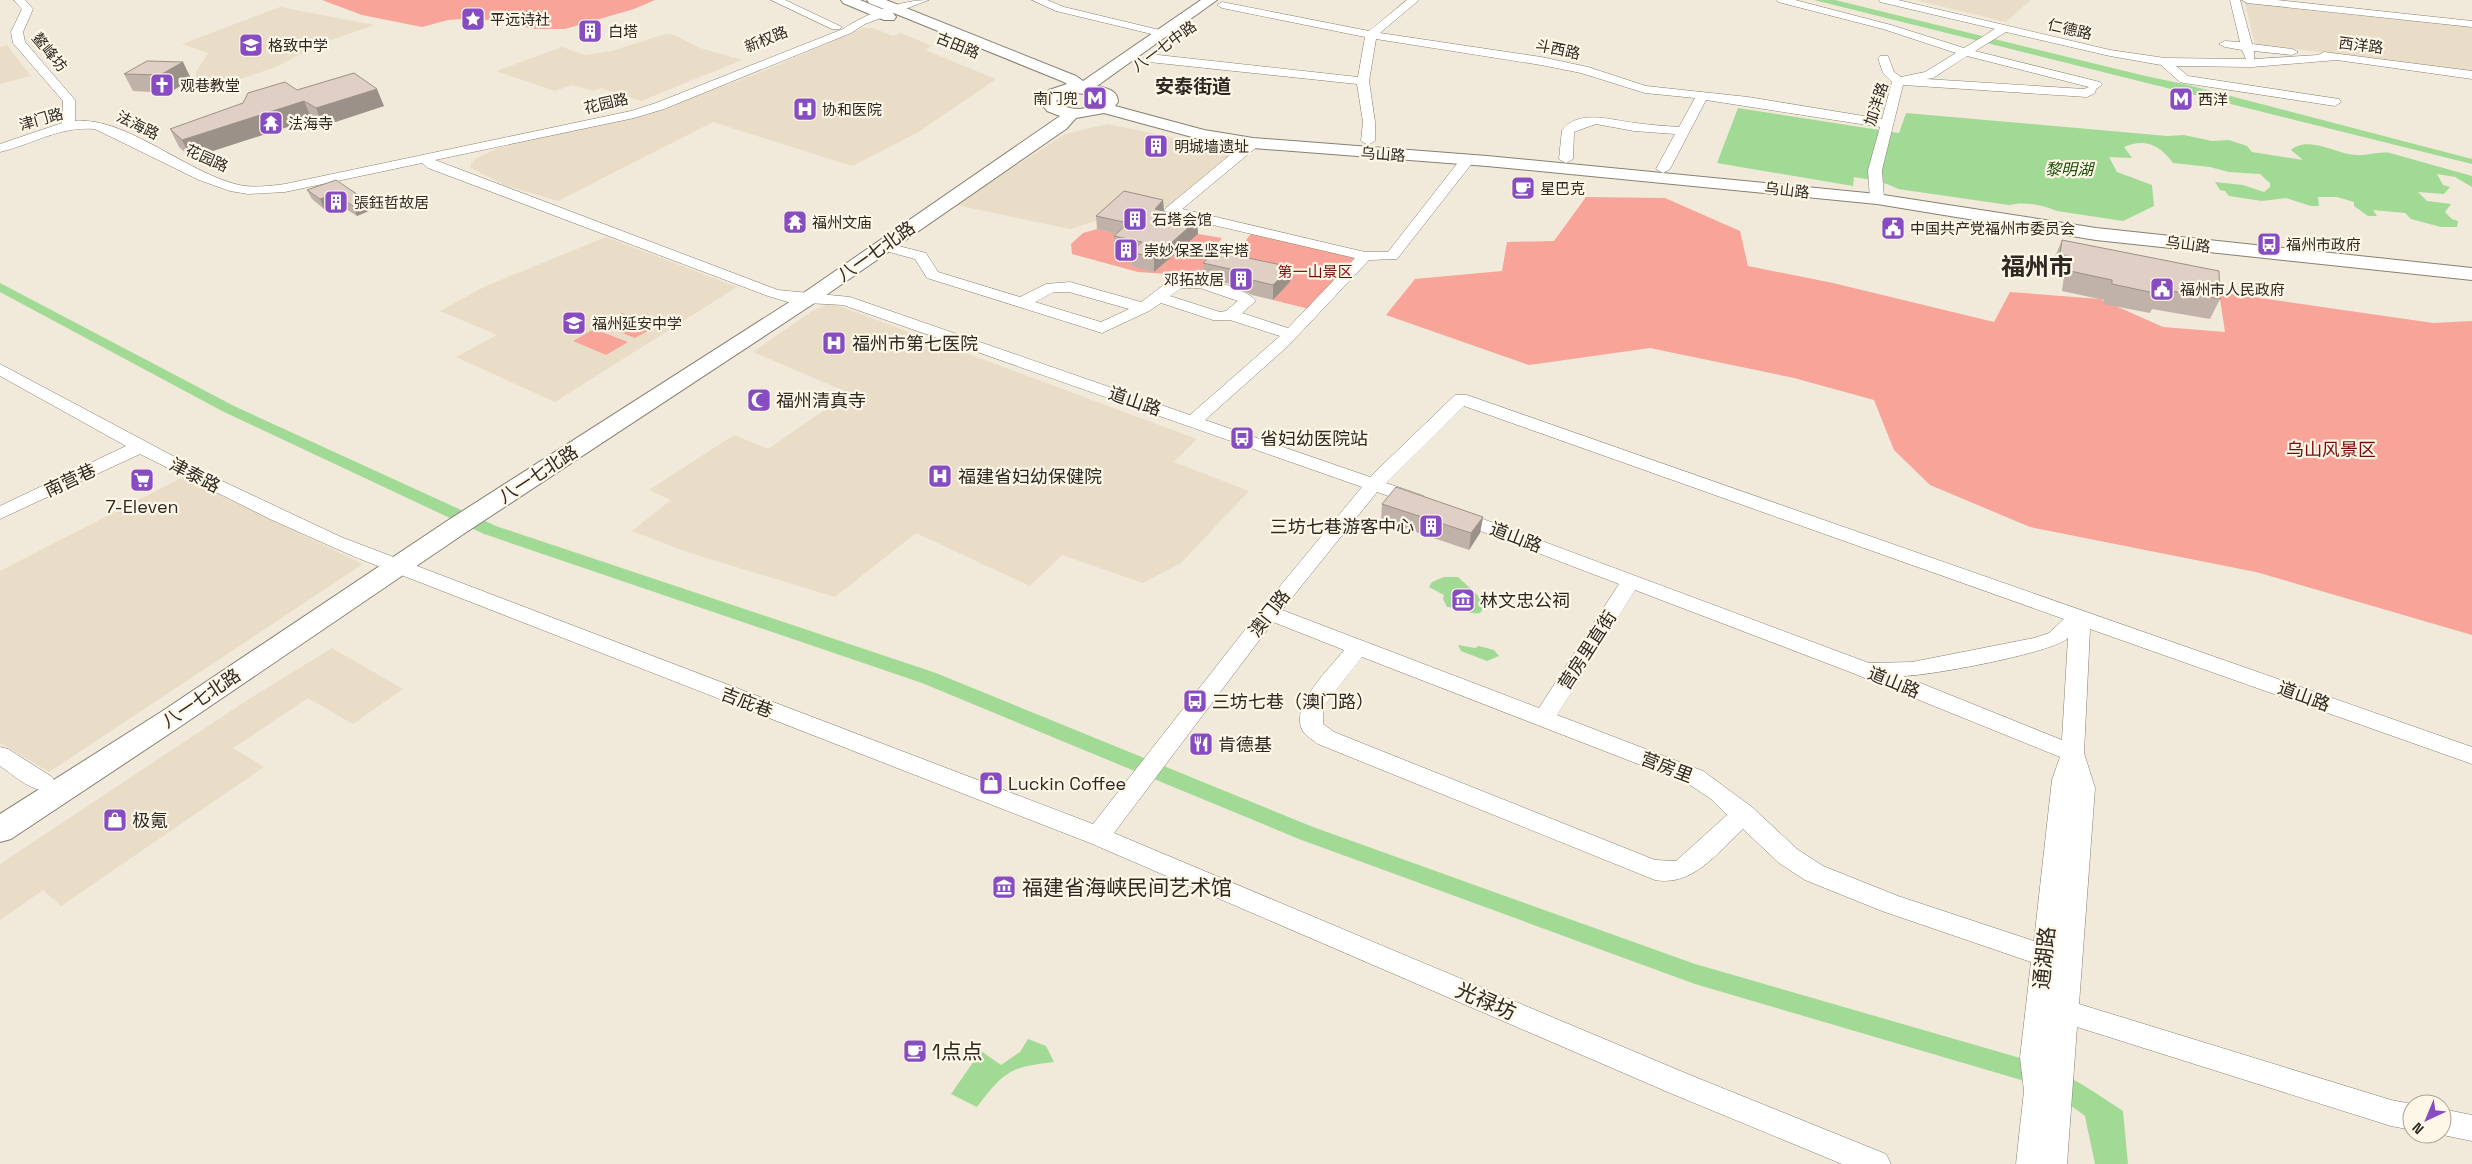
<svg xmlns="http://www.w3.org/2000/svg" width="2472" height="1164" viewBox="0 0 2472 1164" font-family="'Space Grotesk','Noto Sans SC',sans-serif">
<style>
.built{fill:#e9ddc7}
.green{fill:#f9a498}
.water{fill:#a1da94}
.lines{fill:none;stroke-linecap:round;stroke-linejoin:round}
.canal{fill:#a1da94;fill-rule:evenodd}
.minor-casing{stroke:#878071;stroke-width:1}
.major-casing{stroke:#878071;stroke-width:2}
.minor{fill:#fff;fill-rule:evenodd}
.major{fill:#fff;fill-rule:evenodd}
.wall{fill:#c0b2a9}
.shaded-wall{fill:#9c9189}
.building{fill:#dfcfc4;stroke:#9c9189}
.labels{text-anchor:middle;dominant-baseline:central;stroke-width:4.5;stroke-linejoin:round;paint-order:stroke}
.far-poi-label{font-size:15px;fill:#2c2923;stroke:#fef6e6;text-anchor:start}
.far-street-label{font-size:15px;fill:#2c2923;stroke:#fef6e6}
.far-park-label{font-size:15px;fill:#780a09;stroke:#fef6e6}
.far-water-label{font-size:16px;font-style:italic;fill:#174e07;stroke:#fef6e6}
.street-label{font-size:18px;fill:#2c2923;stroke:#fef6e6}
.poi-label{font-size:18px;fill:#2c2923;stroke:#fef6e6;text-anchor:start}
.park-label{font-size:18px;fill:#780a09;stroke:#fef6e6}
.far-district-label{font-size:19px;font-weight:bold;fill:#2c2923;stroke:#fef6e6}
.near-poi-label{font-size:21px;fill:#2c2923;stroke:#fef6e6;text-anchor:start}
.near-street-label{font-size:21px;fill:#2c2923;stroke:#fef6e6}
.far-town-label{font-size:24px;font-weight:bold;fill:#2c2923;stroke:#fef6e6}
</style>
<rect width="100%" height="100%" fill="#f1e9d9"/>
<!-- built -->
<path class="built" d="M1915,0H2031L2006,22Z
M2245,3L2472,27V71L2255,44Z
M280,7L374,25L317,45L276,67L240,79L196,83V72L208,53L182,44Z
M863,28H873L893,36L901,33L932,46L925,50L996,79L917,133L852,166L713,122L558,201L504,185L471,168V163L475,159L498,148L643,115L759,73Z
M665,34L674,35L700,48L742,60L641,101L601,88L593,91L572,85L555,91L496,71L562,47L585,55L612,51Z
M7,45L31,76L0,84V47Z
M1108,124L1238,151L1168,208L1123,199L1104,218L1070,229L956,205L1065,134Z
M606,237L737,287L555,402L456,357L497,335L440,311L486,286Z
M831,303L1197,439L1174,462L1249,491L1181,563L1143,583L1062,555L1030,586L916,533L835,597L687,552L632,531L671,500L649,490L734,435L768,449L849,393L753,352L812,311Z
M183,477L363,564L49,772L0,743V571Z
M332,648L403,689L353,724L308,698L233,748L264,767L61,906L43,890L0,920V864L249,699Z"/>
<!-- green -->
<path class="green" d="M322,0H655L634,9L565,29H535L476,18L448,20L422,27L362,15Z
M1586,197L1665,198L1740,231L1748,266L1833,283L1994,322L2010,292L2100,299L2163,327L2225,332L2219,292L2433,323L2472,321V635L2256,572L2030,527L1930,485L1894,450L1874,400L1794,378L1650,348L1529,365L1386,315L1415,279L1502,271L1507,242L1554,241Z
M1097,229L1139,239L1154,272L1198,234L1222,238L1207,256L1231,259L1254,230L1365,256L1313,310L1273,300L1290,282L1221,261L1200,282L1168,274L1138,272L1072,254L1071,244L1083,233Z
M622,313L655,327L635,338L601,325Z
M594,329L628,342L606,355L573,341Z"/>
<!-- water -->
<path class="water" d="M1814,0H1835L2141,75L2188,85L2472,159V164Z
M1738,108L1899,133L1906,113L2167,136L2184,135L2212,141L2229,140L2247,146L2252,152L2303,160L2291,150C2309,135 2336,154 2355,155C2368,156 2378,151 2390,153L2472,176V187L2455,177L2437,174L2443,185L2450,187L2444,194L2418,192L2427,201L2451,204L2445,212L2452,219L2458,221L2457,227H2441L2411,219L2405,213L2373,210L2377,216H2368L2354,206V202L2337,197H2318L2319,206H2311L2286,198L2262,201L2229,196L2225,191L2220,190L2215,182L2243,185L2264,192L2270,187V183L2260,174L2229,172L2210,167L2173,163C2160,145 2145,138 2124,147L2132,158L2109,157L2117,172L2152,185L2154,206L2123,221L2057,211C2043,205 2024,201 2009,205L1898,189C1884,181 1870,180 1854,177L1853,186L1717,163Z
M1444,577H1458L1487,604L1480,613C1468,615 1460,607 1447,607L1443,599L1444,595L1429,587L1432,582Z
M1458,645L1475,648L1479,646L1494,650L1499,656L1487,661L1461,651Z
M1028,1039L1046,1046L1054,1062C1009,1067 1004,1072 977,1107L951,1094L981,1051L1001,1065L1020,1052Z
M2091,1090L2123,1111L2128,1164H2095L2083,1107Z"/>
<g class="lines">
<!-- canal -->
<path class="canal" d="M0,283L234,406L496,526L936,673L1313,827L1695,964L2034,1062C2056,1070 2107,1093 2116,1115L2113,1123L2104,1127L2095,1123L2067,1103L2028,1082L1695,984L1299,839L922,683L484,534L224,412L0,292Z"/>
<!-- minor casing -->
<g class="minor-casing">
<path id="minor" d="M14,0H25L33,9L23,32L25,42L75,100V121C125,116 187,173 239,185C254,188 270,186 285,184L631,111L656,103L843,29C867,13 901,0 929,0L865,24L851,33L664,109L634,118L435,160L778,290L850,297L1190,415L1280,336L1230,320H1213L1161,303L1149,311L1102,333L927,278L915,259L878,249L876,246L883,242L926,253L938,272L1020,297L1046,284L1070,282L1141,302C1151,296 1161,285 1172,281C1190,273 1245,286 1256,301L1242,313L1288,328L1355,258L1166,214L1164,211L1166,208L1248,140H1258L1260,143L1258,146L1182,209L1365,252H1388L1463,156H1473L1475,159L1473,162L1397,259L1369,260L1288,346L1205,420L1370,477L1455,395H1467L2472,747V764L2090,629L2084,753L2095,788L2079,1004L2391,1100L2412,1104V1130L2391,1126L2077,1027L2067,1164H2016L2024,1091L2020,1058L2031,962L1882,911L1805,880L1779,863L1743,829C1718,852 1693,887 1655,880L1318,744C1312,739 1303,735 1301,727C1293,703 1330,668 1344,650L1273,622L1114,833L1690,1075L1886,1154L1891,1164H1842L1670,1093L1090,843L355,557L272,520L140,454L0,519V506L126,446L0,376V364L203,472L341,537L1093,824L1262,608L1362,487L843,305L788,302L768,296L428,168L422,163L285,192L248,194L230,191L199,180L95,129C60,126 33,144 0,152V144L62,123L63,101L13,43L11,32L22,9ZM1181,288H1200L1238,301L1226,311L1220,312L1170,296ZM1054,292H1069L1129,309L1101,322L1035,302ZM1464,406L2064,619L2049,633L2034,638L1912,662L1869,663L1456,509L1449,511L1447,515L1449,519L1619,584L1539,708L1282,610L1377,492L1417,506L1424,504L1426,500L1424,496L1386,483ZM1635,590L1850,672L2060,757L2052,780L2034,941L1898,896L1823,866L1797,849L1752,807L1703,771L1557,715ZM2068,638L2062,740L1903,676C1928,676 2053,653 2068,638ZM1362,657L1687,783L1711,799L1727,815L1676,861L1655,860L1334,732L1323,724V707Z
M771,0H785L842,27L840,29H832Z
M1032,0H1047L1064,7L1168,32L1170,34L1164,37L1056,11Z
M1407,0H1419L1380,33L1541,57L1588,67L1646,86L1748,97L1882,119L1892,82L1883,73L1878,58L1880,56H1888L1894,72L1901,77L1925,72L1956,53L1883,29L1778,2L1777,0H1795L1891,25L1964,48L1995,29L1880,2L1879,0H1898L2110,50L2165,58L2246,59L2242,50L2225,47L2219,44L2225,41L2240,42L2230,0H2240L2252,44L2292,49L2298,52L2292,55L2254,51V59L2318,55L2324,52L2472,71V79L2337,60L2252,67L2176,66L2188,76L2339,99L2341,102L2335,106L2184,83L2180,82L2161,65L2110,56L2006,32L1975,51L2100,82L2102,85L2096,89L2095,93L2087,97L1903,85L1882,170L1884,199L1877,203L1870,199L1868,170L1880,127L1706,100L1670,169L1663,173L1656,169L1675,134L1634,131L1596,124L1574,132L1573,159L1566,163L1559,159L1562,130C1580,108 1613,121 1636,123C1650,125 1665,126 1679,127L1695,98L1645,93L1581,73L1541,65L1376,39L1369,81L1375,122V141L1368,145L1361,141L1363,122L1357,84L1149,62L1143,58L1149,54L1358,77L1365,37L1222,8L1217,5L1222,2L1369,31ZM1967,56L2089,87L2084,89L1926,79L1933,78Z
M2242,0H2277L2472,21V27L2247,3Z
M0,747L8,749L52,777L56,783L52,789C34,795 15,776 0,766Z
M2442,1109L2472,1115V1141L2438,1134H2442Z"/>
</g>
<!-- major casing -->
<g class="major-casing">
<path id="major" d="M841,0H860L894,14L896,17L894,20H884L843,3Z
M867,0H886L1076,76L1083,81L1201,0H1217L1097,86C1106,88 1118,90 1118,102L1115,106L1204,130L1253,138L1487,156L1877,194L2096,228L2472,268V280L2096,240L1877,204L1487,166L1253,148L1203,140L1104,113L1076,118L1066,129L816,302L465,533L181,726L11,839L0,842V814L161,712L447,521L802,294L1060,116L1047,111L1040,102L1049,90L1067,84L1064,82L869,3ZM1077,93L1099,96L1102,101C1090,111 1068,112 1056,101L1065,95Z"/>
</g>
<!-- minor -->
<use href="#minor" class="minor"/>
<!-- major -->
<use href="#major" class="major"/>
</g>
<!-- wall -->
<path class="wall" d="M183,62L191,79L169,93L133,91L124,74Z
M297,90L384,106L323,126L312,119L191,158L179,147L170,129Z
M307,190L367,201L371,210L357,216L338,204L324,209L312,199Z
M1163,200L1164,212L1197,220L1198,234L1154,272L1132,266L1131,253L1115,250L1114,236L1116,234L1097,229L1096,216Z
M2062,240L2220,299L2210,319L2152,309L2150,313L2103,304L2104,300L2062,291L2064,276L2052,274L2054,259Z
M1203,263L1290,282L1273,300L1252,295L1230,284L1204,278Z
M1382,504L1483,517L1480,533L1469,550L1381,520Z"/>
<!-- shaded-wall -->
<path class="shaded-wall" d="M183,62L191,79L169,93L160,75Z
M377,89L384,106L323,126L316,108Z
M304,101L312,119L191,158L182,140Z
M334,194L338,204L324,209L320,199Z
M1163,200L1164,214L1155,209Z
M367,201L371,210L357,216L353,206Z
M1197,220L1198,234L1154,272V258Z
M1291,267L1290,282L1273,300V285Z
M1483,517L1480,533L1469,550L1471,533Z"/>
<!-- building -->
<path class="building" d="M147,61L183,62L160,75L124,74Z
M354,73L377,89L316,108L304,101L182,140L170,129L243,103L248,93L285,82L297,90Z
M336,180L367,201L353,206L334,194L320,199L307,190Z
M1124,191L1163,200L1155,209L1197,220L1154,258L1131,252L1142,242L1114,236L1128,223L1096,216Z
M2062,240L2219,271L2220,299L2159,289V294L2112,284V280L2070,271L2072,257L2060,254Z
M1221,246L1232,249L1248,258L1291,267L1273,285L1252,280L1230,269L1203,263Z
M1396,487L1483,517L1471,533L1382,504Z"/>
<!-- icons -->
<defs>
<g id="sight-square" transform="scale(1.25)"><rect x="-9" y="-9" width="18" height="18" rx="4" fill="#884cc2" stroke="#fef6e6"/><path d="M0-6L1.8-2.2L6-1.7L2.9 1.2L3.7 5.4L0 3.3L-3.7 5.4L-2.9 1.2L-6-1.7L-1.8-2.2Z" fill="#fff"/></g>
<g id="building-square" transform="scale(1.25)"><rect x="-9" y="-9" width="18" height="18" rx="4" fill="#884cc2" stroke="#fef6e6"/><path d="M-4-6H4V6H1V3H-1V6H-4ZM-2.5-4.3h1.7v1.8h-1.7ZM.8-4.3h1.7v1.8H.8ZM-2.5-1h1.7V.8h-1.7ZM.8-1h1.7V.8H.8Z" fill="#fff"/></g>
<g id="school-square" transform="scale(1.25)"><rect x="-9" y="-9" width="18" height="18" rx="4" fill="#884cc2" stroke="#fef6e6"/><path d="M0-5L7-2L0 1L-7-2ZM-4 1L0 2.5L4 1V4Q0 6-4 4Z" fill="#fff"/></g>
<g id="church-square" transform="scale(1.25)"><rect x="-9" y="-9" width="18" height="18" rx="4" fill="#884cc2" stroke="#fef6e6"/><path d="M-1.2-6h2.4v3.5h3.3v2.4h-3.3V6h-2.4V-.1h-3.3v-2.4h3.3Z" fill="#fff"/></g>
<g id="metro-square" transform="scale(1.25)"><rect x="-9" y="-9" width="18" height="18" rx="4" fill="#884cc2" stroke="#fef6e6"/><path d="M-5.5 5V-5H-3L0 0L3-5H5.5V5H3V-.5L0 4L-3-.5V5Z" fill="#fff"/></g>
<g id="hospital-square" transform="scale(1.25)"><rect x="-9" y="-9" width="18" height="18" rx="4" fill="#884cc2" stroke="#fef6e6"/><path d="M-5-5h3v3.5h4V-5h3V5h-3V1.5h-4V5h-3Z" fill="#fff"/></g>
<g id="temple-square" transform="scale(1.25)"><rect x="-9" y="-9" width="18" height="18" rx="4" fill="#884cc2" stroke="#fef6e6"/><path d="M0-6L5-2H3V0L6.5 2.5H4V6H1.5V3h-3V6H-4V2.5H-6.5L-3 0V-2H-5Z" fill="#fff"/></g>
<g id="cafe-square" transform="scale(1.25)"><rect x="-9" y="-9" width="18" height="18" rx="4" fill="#884cc2" stroke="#fef6e6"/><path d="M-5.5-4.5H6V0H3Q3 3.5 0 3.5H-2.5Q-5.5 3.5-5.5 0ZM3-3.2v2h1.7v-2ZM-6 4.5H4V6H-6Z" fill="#fff"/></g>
<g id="civic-square" transform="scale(1.25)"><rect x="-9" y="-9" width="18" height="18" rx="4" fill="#884cc2" stroke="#fef6e6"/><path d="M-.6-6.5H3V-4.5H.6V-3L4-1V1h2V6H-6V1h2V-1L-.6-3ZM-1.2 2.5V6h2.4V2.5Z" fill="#fff"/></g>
<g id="bus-square" transform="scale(1.25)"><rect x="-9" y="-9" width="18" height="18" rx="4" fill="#884cc2" stroke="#fef6e6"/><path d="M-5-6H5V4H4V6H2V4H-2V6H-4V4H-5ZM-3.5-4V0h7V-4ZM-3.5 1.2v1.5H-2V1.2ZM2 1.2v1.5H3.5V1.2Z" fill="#fff"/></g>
<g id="mosque-square" transform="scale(1.25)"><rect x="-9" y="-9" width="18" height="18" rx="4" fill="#884cc2" stroke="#fef6e6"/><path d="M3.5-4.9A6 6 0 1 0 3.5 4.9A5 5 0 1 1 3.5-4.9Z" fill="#fff"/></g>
<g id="supermarket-square" transform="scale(1.25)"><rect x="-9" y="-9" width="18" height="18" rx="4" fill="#884cc2" stroke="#fef6e6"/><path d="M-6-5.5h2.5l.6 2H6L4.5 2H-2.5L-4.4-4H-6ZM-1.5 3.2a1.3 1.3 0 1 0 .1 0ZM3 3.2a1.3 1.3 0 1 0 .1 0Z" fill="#fff"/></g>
<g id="museum-square" transform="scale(1.25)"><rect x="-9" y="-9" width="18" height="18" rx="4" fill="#884cc2" stroke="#fef6e6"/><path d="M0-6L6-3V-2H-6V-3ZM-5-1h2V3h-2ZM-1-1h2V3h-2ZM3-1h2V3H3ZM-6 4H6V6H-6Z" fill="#fff"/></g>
<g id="restaurant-square" transform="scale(1.25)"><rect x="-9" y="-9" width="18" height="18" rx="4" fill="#884cc2" stroke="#fef6e6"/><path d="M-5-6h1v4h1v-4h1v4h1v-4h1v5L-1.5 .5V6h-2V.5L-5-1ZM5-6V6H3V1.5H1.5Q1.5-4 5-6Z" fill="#fff"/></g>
<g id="shop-square" transform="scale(1.25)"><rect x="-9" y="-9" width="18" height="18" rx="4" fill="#884cc2" stroke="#fef6e6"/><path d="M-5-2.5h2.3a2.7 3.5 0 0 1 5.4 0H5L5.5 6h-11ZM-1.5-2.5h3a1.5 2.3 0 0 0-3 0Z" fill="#fff"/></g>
</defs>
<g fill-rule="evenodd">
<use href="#sight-square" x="473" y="19"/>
<use href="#building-square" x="590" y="31"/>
<use href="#school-square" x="251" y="45"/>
<use href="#church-square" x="162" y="85"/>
<use href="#metro-square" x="1095" y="98"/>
<use href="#metro-square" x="2181" y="99"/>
<use href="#hospital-square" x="805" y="109"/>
<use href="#temple-square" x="271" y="123"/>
<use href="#building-square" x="1156" y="146"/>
<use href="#cafe-square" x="1523" y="188"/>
<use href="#building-square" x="336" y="202"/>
<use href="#building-square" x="1135" y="219"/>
<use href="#temple-square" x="795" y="222"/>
<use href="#civic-square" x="1893" y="228"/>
<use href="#bus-square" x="2269" y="244"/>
<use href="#building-square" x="1126" y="250"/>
<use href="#building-square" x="1241" y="279"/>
<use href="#civic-square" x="2162" y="289"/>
<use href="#school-square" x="574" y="323"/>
<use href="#hospital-square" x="834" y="343"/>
<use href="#mosque-square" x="759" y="400"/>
<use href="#bus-square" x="1242" y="438"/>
<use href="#hospital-square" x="940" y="476"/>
<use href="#supermarket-square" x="142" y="480"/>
<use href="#building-square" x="1431" y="526"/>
<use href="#museum-square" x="1463" y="600"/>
<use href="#bus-square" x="1195" y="701"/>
<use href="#restaurant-square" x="1201" y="744"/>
<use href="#shop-square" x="991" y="783"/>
<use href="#shop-square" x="115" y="820"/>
<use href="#museum-square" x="1004" y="887"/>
<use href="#cafe-square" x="915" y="1051"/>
</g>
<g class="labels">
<!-- far-poi labels -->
<g class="far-poi-label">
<text x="490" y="19">平远诗社</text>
<text x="608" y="31">白塔</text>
<text x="268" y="45">格致中学</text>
<text x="180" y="85">观巷教堂</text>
<text x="1078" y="98" text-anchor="end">南门兜</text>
<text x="2198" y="99">西洋</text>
<text x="822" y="109">协和医院</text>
<text x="288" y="123">法海寺</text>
<text x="1174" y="146">明城墙遗址</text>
<text x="1540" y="188">星巴克</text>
<text x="354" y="202">張鈺哲故居</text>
<text x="1152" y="219">石塔会馆</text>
<text x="812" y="222">福州文庙</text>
<text x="1910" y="228">中国共产党福州市委员会</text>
<text x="2286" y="244">福州市政府</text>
<text x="1144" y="250">崇妙保圣坚牢塔</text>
<text x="1224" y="279" text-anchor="end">邓拓故居</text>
<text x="2180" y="289">福州市人民政府</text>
<text x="592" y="323">福州延安中学</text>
</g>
<!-- far-street labels -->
<g class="far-street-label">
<text transform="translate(2070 29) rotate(13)">仁德路</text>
<text transform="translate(766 39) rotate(-22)">新权路</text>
<text transform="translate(958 45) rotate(22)">古田路</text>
<text transform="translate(2361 45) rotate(7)">西洋路</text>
<text transform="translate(1164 46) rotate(-36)">八一七中路</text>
<text transform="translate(1558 49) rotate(12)">斗西路</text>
<text transform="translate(50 52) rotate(50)">鳌峰坊</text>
<text transform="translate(606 103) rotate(-13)">花园路</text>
<text transform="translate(1876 104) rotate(-72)">加洋路</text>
<text transform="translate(41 119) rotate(-16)">津门路</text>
<text transform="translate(138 125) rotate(26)">法海路</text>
<text transform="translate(1383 154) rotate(4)">乌山路</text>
<text transform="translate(207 158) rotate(24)">花园路</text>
<text transform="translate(1787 190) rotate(6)">乌山路</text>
<text transform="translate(2188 244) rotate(7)">乌山路</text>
</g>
<!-- far-park labels -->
<g class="far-park-label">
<text x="1315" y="271">第一山景区</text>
</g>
<!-- far-water labels -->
<g class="far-water-label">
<text x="2069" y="169">黎明湖</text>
</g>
<!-- street labels -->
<g class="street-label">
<text transform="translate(876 251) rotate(-35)">八一七北路</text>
<text transform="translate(1135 401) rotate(19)">道山路</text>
<text transform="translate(538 474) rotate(-33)">八一七北路</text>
<text transform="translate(195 475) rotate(27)">津泰路</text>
<text transform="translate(70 480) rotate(-25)">南营巷</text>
<text transform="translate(1516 537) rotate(21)">道山路</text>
<text transform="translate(1269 613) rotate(-52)">澳门路</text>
<text transform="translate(1587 650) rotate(-57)">营房里直街</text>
<text transform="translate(1894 682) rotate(22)">道山路</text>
<text transform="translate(2304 696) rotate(20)">道山路</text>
<text transform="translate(201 698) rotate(-34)">八一七北路</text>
<text transform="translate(747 702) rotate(21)">吉庇巷</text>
<text transform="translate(1667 767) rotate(21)">营房里</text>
</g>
<!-- poi labels -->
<g class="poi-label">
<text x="852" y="343">福州市第七医院</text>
<text x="776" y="400">福州清真寺</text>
<text x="1260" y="438">省妇幼医院站</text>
<text x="958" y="476">福建省妇幼保健院</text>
<text x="142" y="506" text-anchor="middle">7-Eleven</text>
<text x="1414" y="526" text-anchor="end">三坊七巷游客中心</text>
<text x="1480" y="600">林文忠公祠</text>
<text x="1212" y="701">三坊七巷（澳门路）</text>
<text x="1218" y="744">肯德基</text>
<text x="1008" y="783">Luckin Coffee</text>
<text x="132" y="820">极氪</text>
</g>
<!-- park labels -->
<g class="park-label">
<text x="2331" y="449">乌山风景区</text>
</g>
<!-- far-district labels -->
<g class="far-district-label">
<text x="1193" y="86">安泰街道</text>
</g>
<!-- near-poi labels -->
<g class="near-poi-label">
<text x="1022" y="887">福建省海峡民间艺术馆</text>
<text x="932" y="1051">1点点</text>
</g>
<!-- near-street labels -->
<g class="near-street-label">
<text transform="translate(2044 958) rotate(-84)">通湖路</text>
<text transform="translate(1486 1001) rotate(23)">光禄坊</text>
</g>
<!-- far-town labels -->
<g class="far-town-label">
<text x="2037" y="266">福州市</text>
</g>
</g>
<!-- north arrow -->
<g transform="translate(2427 1119) rotate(224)"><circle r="24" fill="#fef6e6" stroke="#aaa498"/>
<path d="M0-4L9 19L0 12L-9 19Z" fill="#884cc2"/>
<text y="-8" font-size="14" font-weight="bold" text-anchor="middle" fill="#2c2923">N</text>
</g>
</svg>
